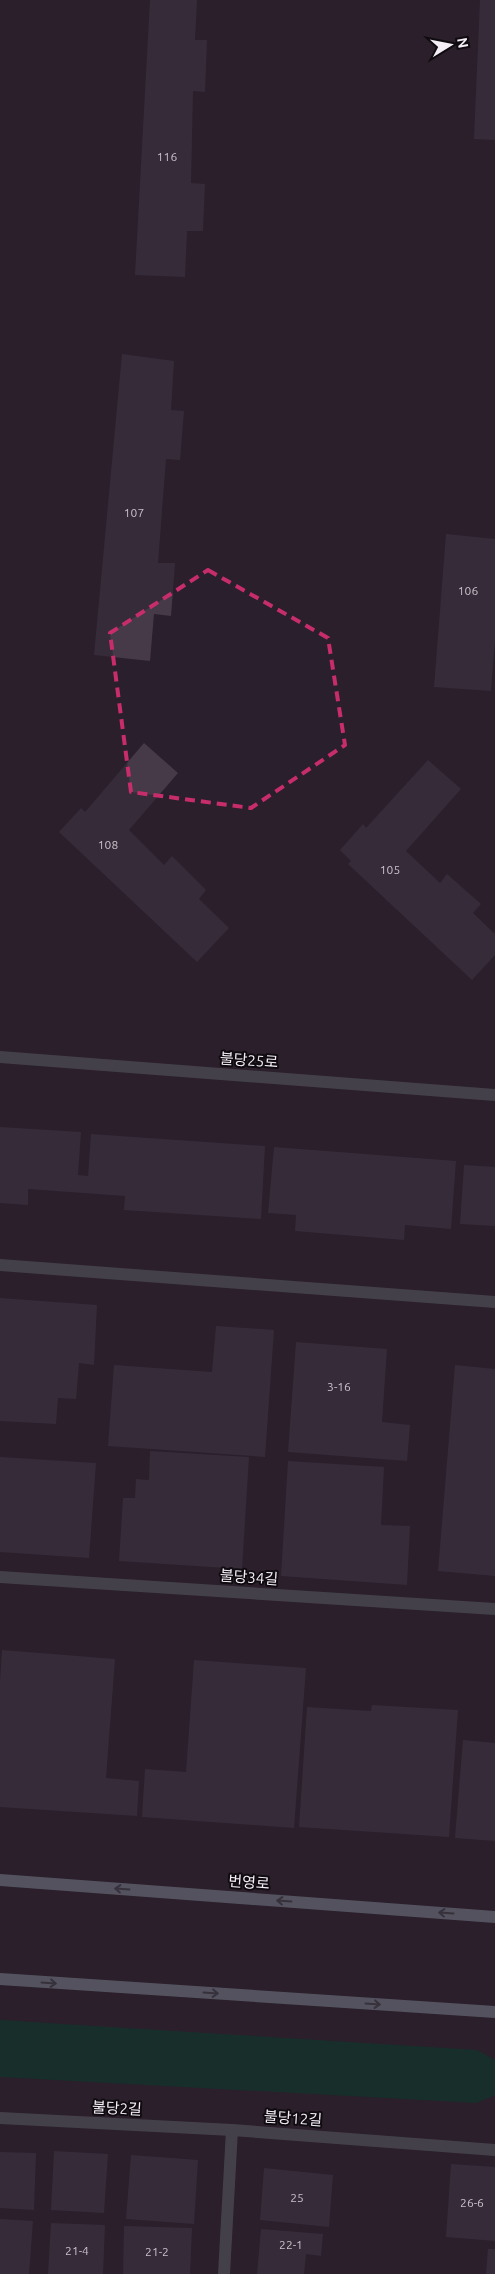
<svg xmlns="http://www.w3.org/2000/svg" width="495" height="2274" viewBox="0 0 495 2274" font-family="Ubuntu,'Noto Sans KR',sans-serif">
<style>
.green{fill:#02422b}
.building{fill:#463a48}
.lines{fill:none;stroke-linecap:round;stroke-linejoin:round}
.minor{stroke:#62696f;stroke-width:12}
.tertiary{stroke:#62696f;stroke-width:12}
.secondary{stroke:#86919b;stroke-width:12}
.oneway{stroke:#45474f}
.marked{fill:none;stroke:#c72d6b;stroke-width:4;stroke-dasharray:10 6;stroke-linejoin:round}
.labels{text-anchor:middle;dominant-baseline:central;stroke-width:4;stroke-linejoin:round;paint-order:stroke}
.number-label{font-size:12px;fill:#c9c1cb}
.street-label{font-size:15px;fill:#f5eef7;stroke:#0f0b10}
</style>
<rect width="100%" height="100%" fill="#2a1f2c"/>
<!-- green -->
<path class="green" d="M0,2020L477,2050L495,2060V2095L477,2103L0,2077Z"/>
<!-- building -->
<path class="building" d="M150,0H197L195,40H207L205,92L193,91L191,183L205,184L203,231H187L185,277L135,275Z
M480,0H495V140L474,139Z
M122,354L174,361L171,410L184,411L180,460L166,459L158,563H175L171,616L154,614L150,661L94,655Z
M446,534L495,539V641L491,691L434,687Z
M144,743L178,773L129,830L164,865L172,856L206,890L199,899L229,928L197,962L59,832L81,808L85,812Z
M428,760L461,789L406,851L440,883L447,874L481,904L473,913L495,934V955L472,980L348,864L351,861L340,850L363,824L366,828Z
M0,1127L81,1132L78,1175L88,1176L91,1134L265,1146L261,1219L124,1210L125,1196L28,1189V1205L0,1203Z
M274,1147L456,1161L451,1229L405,1225L404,1240L295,1231L296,1215L268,1213Z
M464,1165L495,1167V1226L460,1224Z
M0,1298L97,1305L94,1365L79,1363L76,1399L58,1398L56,1424L0,1421Z
M216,1326L274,1330L265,1457L108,1446L114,1365L212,1372Z
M296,1342L387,1349L382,1422L410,1425L407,1461L288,1452Z
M455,1365L495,1369V1576L438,1571Z
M150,1451L249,1457L242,1569L119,1561L123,1498H135L136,1479L149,1480Z
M0,1457L96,1463L89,1558L0,1552Z
M288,1461L384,1467L381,1525L410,1526L407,1585L281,1576Z
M2,1650L115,1659L106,1778L139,1781L137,1816L0,1807V1681Z
M194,1660L306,1668L294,1828L142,1817L145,1769L186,1772Z
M372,1705L458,1710L449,1837L299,1827L307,1707L371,1711Z
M463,1740L495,1743V1841L455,1838Z
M54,2151L108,2154L104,2213L51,2210Z
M0,2152L36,2153L34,2210L0,2208Z
M131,2155L198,2160L194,2224L126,2219Z
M451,2164L495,2167V2241L446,2237Z
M264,2168L333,2175L329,2227L260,2220Z
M0,2219L33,2221L29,2274H0Z
M51,2223L105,2225L103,2274H48Z
M124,2226L192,2228L190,2274H123Z
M261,2229L323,2234L321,2256L306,2254L304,2274H257Z
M488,2249H495V2274H486Z"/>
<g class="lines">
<!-- minor -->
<path class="minor" d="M0,1265L495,1302
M0,1577L495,1609
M0,2118L232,2130L495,2150
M224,2274L232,2130"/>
<!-- tertiary -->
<path class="tertiary" d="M0,1057L495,1095"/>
<!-- secondary -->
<path class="secondary" d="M0,1880L495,1917
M0,1979L495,2012"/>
</g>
<!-- one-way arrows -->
<defs><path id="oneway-shaft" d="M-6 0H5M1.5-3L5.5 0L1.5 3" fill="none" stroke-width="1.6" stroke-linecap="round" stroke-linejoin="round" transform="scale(1.25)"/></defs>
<g class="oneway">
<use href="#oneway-shaft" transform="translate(122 1889) rotate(-176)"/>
<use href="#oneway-shaft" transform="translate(284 1901) rotate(-176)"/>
<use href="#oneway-shaft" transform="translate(446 1913) rotate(-176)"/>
<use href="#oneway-shaft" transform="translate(49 1983) rotate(4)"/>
<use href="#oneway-shaft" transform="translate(211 1993) rotate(4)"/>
<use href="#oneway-shaft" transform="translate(373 2004) rotate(4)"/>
</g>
<!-- marked area -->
<path d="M0 0H495V2274H0ZM208,570L328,638L345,745L251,808L131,792L110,633Z" fill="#2a1f2c" fill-opacity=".55" fill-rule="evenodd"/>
<path class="marked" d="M208,570L328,638L345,745L251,808L131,792L110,633Z"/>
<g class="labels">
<!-- number labels -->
<g class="number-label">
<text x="167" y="156">116</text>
<text x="134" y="512">107</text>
<text x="468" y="590">106</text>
<text x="108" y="844">108</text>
<text x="390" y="869">105</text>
<text x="339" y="1386">3-16</text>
<text x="297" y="2197">25</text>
<text x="472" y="2202">26-6</text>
<text x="291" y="2244">22-1</text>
<text x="77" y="2250">21-4</text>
<text x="157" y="2251">21-2</text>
</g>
<!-- street labels -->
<g class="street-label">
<text transform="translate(249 1060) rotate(4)">불당25로</text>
<text transform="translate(249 1577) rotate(4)">불당34길</text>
<text transform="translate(249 1882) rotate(4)">번영로</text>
<text transform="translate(117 2108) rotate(3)">불당2길</text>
<text transform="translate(293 2118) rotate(4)">불당12길</text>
</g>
</g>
<!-- north arrow -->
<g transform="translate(450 45) rotate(80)" stroke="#0f0b10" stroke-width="4" paint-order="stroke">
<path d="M0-4L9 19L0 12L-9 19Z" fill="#f5eef7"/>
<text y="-8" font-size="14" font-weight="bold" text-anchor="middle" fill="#f5eef7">N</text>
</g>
</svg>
